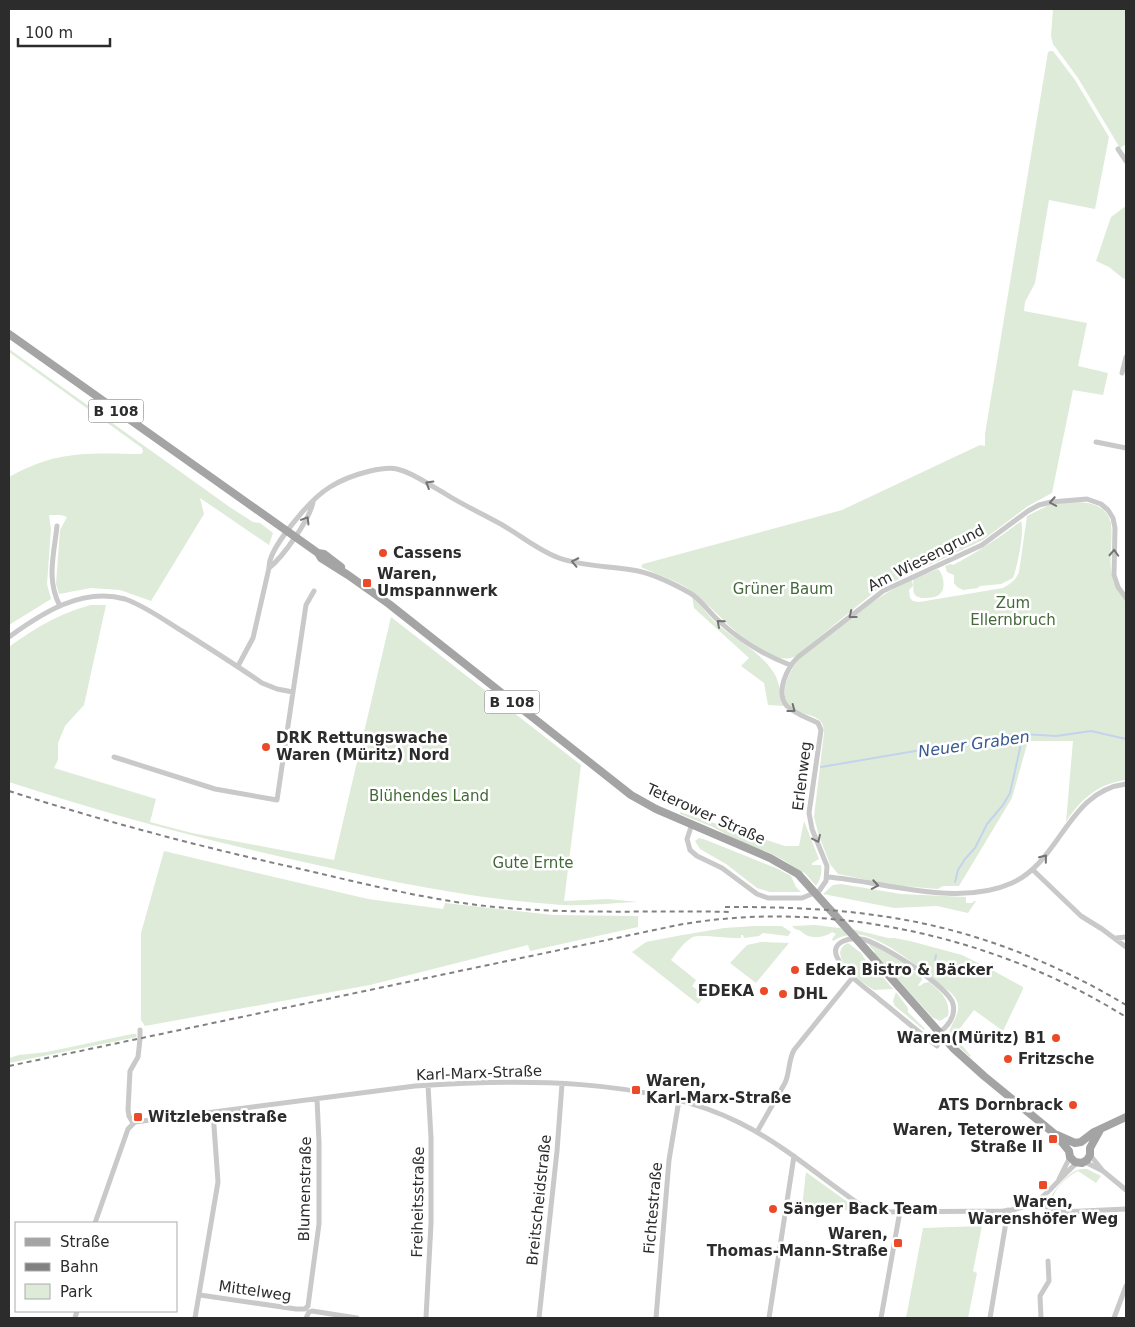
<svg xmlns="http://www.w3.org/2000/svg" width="1135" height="1327" viewBox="0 0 1135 1327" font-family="'DejaVu Sans',sans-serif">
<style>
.green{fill:#deebd9}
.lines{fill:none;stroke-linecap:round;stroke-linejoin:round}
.stream{stroke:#c4d3ec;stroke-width:2}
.street{stroke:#c9c9c9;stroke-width:5}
.primary{stroke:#a4a4a4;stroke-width:8}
.rail{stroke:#818181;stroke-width:2;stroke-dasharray:5 4;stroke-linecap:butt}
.oneway{stroke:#737373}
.poi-dot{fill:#eb4927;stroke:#fff;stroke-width:2}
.labels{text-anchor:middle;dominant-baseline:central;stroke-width:5;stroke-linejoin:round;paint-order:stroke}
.shield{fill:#fff;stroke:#6b6b6b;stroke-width:1}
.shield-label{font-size:14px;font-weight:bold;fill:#2c2c2c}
.poi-label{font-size:15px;font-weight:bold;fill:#2c2c2c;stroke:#fff;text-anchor:start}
.street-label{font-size:15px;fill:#2c2c2c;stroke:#fff}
.park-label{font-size:15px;fill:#436939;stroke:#fff}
.water-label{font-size:16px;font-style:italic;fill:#385991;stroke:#fff}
</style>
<rect width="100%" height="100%" fill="#fff"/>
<!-- green -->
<path class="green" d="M1053,9H1126V144L1120,148L1078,78L1053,44L1051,36Z
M1050,51H1053L1075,80L1109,137L1095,209L1049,200L1035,283L1025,302L1024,311L1087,323L1078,366L1108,373L1103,395L1073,390L1052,493L1028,506L983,540L878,589L796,656C765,672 716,609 693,592C678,581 658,575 641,567L643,564L842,510L980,445L985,446V434L1048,52Z
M1126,206V276L1124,279L1109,267L1096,261L1111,217Z
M9,349L231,508L253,522L260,523L273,533L269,545L200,498L204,514L151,601L120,590L91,588L59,594L56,584L60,530L67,517L61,515H49L51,529L47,584L51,599L9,625V477C56,450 89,453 141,454L143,452L142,448L9,352Z
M1072,502C1089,502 1106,504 1111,523C1114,554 1102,575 1126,601V780C1100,783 1081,798 1066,822L1073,741H1028L1012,798L959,886H943L938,889L925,888L892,885L838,874L830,864L819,836L814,817L824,733C824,728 823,722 818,719C811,714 800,714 793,708C775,696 790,670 800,658C836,631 870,598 912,580L913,586L909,590L910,598L913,601L919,602L1003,588C1010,584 1016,580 1019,572L1027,516L1049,505Z
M1021,521C1025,531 1017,568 1013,578L1001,584L980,586L978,588L963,590L957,587L954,583V575L947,572L945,566L951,564L953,565C975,554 1002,536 1021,521Z
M938,569C943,574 947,589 939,595C934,598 919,600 915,595C912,591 914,584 913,579Z
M692,597C702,605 708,616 718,625C737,641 760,651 774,673C780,683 780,695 785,706L768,705L764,683L741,666L749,658L694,608Z
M91,605H106L84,705L65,726L58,743V760L54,768L156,799L150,822L192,833L334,860L391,617L581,765L564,901L608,899L638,902C613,903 587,906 562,905C469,899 377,879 286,858C193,837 100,812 9,782V647C37,627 58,614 91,605Z
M680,812L785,846H799L804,821L819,859L812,863V865H821C822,873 821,879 816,886L804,872L803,873L785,861L772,854L736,840L713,827L680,814Z
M699,838L706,840L778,869L791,876L796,887L801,892H770L757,888L726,864L700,849L695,841Z
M164,851L368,899L443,909L445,903L553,915L638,916V927L530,951L528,945L370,985L145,1026L141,1020V933Z
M841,884L901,894L966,897V903H972L974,901H976L968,913L937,906L894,908L823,894L833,885Z
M815,925L856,930L888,938H894L910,941L962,955L992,970L1023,987V989L1003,1031L974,1010L954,1036L971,1056L970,1057C964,1051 951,1041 950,1035C947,1023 970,1010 950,992C927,974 894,945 866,936C856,933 842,935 833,941L832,939L836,934L832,932C826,937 814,939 806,935C801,932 801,930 795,929L792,926Z
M754,926H782L791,932L788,936L763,933L759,936L744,938L743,935H741V938C730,939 701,934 693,937C684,942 677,952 671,960L696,980L692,986L705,996L698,1004L632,952L646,942L677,936L724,928Z
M761,942L789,943L756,983L730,963L747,945Z
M848,943L861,953L867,962L871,963L893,989L874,990C862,983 824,954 848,943Z
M868,944C888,948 905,965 922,977V980L918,985L920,986L924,983L929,982C940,991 951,1000 948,1016L940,1021L932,1017L874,953L875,952Z
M896,992L908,1008V1012L925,1029L924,1030L895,1006L893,1001Z
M132,1034H136L137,1037L9,1063V1058L19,1055L47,1052Z
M1087,1169L1101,1176L1096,1183L1078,1171C1066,1177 1049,1193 1053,1206L1049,1203C1049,1195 1067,1175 1075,1171C1079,1169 1083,1169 1087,1169Z
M806,1172L853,1206L856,1209L848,1210L802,1207Z
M982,1226L973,1271L977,1273L968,1318H906L923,1228Z"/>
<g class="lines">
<!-- stream -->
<path class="stream" d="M821,767L998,737L1023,734L1056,736L1091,731L1126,739
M955,882L958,870L965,859L975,848L987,824L1003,805L1010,793L1023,735
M935,960L936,955"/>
<!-- street -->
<path class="street" d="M1118,149L1126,161
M1122,373L1126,357
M1096,442L1126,448
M57,526C54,554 46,580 60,606
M269,568C283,557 310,519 313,502
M9,637C42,613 82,587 125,599C145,606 164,620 182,631C209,648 236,665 262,683L277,689L293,692L277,800L215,789L114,757
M238,666L253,638L269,568C268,553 289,528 299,516C320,490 338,479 370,471C379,469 388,467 397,469C414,473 429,485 444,493C461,504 479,512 497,522C518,533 537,550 559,558C584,567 612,566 638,571C656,575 674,584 690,593C702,600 709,613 720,622C741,641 764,655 790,665
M293,692L306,605L314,591
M692,824L687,839L690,850L697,856L722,868L757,894L768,898H802L819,891L826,881L827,866L812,829L809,813L821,730L818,723C808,718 795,714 787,706C775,692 787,668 798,657L883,591L982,545L1028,511L1039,505L1051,502L1087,499L1101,504L1108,510L1113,518L1115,528L1114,575L1118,587L1126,598
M1033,870L1081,916L1102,929L1126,947
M827,877C883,881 957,908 1012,883C1061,861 1068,791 1126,784
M1116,938L1126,937
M937,1046C917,1031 899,1015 880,1000C866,988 845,975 837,957C830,942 850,937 861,939C879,941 949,987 953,1004C956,1017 948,1026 939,1033
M133,1123L129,1116L128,1110L130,1071L138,1057L140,1039V1030
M757,1132L785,1083C790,1072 788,1061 794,1050L853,977
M1085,1162L1103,1171L1090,1155
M1103,1171L1126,1190
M1059,1179L1070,1157
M1040,1199L1048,1208L1061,1212L1126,1209
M95,1223L128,1129L135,1122L415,1086C515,1079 650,1077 740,1123C786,1146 823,1180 865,1208L877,1212L1003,1211C1046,1207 1048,1187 1077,1163
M200,1295L296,1309H305L308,1306L319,1224V1142L317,1099
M75,1318L77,1311
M195,1318L218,1182L213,1112
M306,1318L309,1312L312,1311L357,1318
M426,1318L431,1223V1138L428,1085
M539,1318L557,1151L562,1084
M656,1318L669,1160L679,1100
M769,1318L794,1156
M881,1318L900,1211
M990,1318L1008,1210
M1041,1318L1040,1296L1049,1281L1048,1261
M1114,1318L1126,1286"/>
<!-- primary -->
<path class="primary" d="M9,334L318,553L321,558L348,575L389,604L631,795L656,809L770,858L798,874L869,953L954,1049L984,1076L1056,1135L1069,1151L1070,1157L1075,1162L1082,1163L1087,1160L1090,1155V1148L1100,1130
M318,553L324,554L341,567
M1057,1135L1075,1143L1081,1142L1094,1132L1126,1117"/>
<!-- rail -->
<path class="rail" d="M9,791C106,822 205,848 305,870C365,884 425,899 486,906C568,915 650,910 732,912
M725,907C777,907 829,908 881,916C968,928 1051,960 1126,1005
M9,1066L678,925C828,898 998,937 1126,1017"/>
</g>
<!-- one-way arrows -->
<defs><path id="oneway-chevron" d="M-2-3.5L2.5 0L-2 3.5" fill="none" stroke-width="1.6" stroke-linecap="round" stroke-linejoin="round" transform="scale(1.25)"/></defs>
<g class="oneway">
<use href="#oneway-chevron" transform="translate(429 484) rotate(-149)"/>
<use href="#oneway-chevron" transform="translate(1053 502) rotate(170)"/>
<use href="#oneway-chevron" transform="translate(306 520) rotate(-59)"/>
<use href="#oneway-chevron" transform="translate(1114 553) rotate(-87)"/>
<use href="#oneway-chevron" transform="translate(575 562) rotate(-168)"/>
<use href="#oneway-chevron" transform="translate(852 615) rotate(142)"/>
<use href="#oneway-chevron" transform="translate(720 623) rotate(-139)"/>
<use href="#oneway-chevron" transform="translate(792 709) rotate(37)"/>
<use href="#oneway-chevron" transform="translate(817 839) rotate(65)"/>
<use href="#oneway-chevron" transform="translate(1044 858) rotate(-51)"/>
<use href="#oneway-chevron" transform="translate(875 885) rotate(10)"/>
</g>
<!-- markers -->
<g class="poi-dot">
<circle cx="383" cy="553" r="5"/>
<rect x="362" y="578" width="10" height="10" rx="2.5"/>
<circle cx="266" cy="747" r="5"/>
<circle cx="795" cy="970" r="5"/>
<circle cx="764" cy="991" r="5"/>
<circle cx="783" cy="994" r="5"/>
<circle cx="1056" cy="1038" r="5"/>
<circle cx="1008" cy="1059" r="5"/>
<rect x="631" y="1085" width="10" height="10" rx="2.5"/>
<circle cx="1073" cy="1105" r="5"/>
<rect x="133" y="1112" width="10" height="10" rx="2.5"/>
<rect x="1048" y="1134" width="10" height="10" rx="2.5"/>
<rect x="1038" y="1180" width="10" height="10" rx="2.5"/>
<circle cx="773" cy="1209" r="5"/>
<rect x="893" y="1238" width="10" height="10" rx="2.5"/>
</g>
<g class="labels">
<!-- shield labels -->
<g class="shield">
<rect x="88.5" y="399.5" width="55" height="23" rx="4"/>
<rect x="484.5" y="690.5" width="55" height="23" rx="4"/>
</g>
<g class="shield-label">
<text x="116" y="411">B 108</text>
<text x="512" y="702">B 108</text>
</g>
<!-- poi labels -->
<g class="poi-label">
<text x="393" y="553">Cassens</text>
<text x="377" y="574">Waren,<tspan x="377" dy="17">Umspannwerk</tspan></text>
<text x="276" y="738">DRK Rettungswache<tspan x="276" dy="17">Waren (Müritz) Nord</tspan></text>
<text x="805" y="970">Edeka Bistro &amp; Bäcker</text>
<text x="754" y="991" text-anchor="end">EDEKA</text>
<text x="793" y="994">DHL</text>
<text x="1046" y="1038" text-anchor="end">Waren(Müritz) B1</text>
<text x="1018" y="1059">Fritzsche</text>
<text x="646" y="1081">Waren,<tspan x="646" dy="17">Karl-Marx-Straße</tspan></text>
<text x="1063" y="1105" text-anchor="end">ATS Dornbrack</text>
<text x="148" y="1117">Witzlebenstraße</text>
<text x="1043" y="1130" text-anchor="end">Waren, Teterower<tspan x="1043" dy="17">Straße II</tspan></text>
<text x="1043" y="1202" text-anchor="middle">Waren,<tspan x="1043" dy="17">Warenshöfer Weg</tspan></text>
<text x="783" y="1209">Sänger Back Team</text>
<text x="888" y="1234" text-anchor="end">Waren,<tspan x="888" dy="17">Thomas-Mann-Straße</tspan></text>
</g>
<!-- street labels -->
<g class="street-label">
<text transform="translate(926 558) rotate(-27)">Am Wiesengrund</text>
<text transform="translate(802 776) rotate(-83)">Erlenweg</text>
<text transform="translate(706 814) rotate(24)">Teterower Straße</text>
<text transform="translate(479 1073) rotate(-2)">Karl-Marx-Straße</text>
<text transform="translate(305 1189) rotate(-89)">Blumenstraße</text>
<text transform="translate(539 1200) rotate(-84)">Breitscheidstraße</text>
<text transform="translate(418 1202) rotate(-89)">Freiheitsstraße</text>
<text transform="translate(653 1208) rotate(-85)">Fichtestraße</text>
<text transform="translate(255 1291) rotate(8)">Mittelweg</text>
</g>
<!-- park labels -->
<g class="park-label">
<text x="783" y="589">Grüner Baum</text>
<text x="1013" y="603">Zum<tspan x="1013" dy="17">Ellernbruch</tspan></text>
<text x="429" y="796">Blühendes Land</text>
<text x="533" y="863">Gute Ernte</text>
</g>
<!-- water labels -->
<g class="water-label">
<text transform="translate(974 744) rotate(-8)">Neuer Graben</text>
</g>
</g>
<!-- border -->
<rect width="1135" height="1327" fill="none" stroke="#2c2c2c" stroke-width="20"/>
<!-- legend -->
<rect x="15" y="1222" width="162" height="90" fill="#ffffff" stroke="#ababab"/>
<rect x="25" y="1238" width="25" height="8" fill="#a4a4a4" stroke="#ababab"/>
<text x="60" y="1247" font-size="15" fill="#2c2c2c">Straße</text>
<rect x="25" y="1263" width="25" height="8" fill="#818181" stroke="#ababab"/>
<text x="60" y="1272" font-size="15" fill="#2c2c2c">Bahn</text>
<rect x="25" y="1284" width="25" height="15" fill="#deebd9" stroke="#ababab"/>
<text x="60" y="1297" font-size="15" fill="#2c2c2c">Park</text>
<!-- scale -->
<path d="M18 38v8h92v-8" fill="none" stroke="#2c2c2c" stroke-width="2.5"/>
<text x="25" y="38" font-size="15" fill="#2c2c2c" stroke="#ffffff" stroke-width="4" paint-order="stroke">100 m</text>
</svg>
